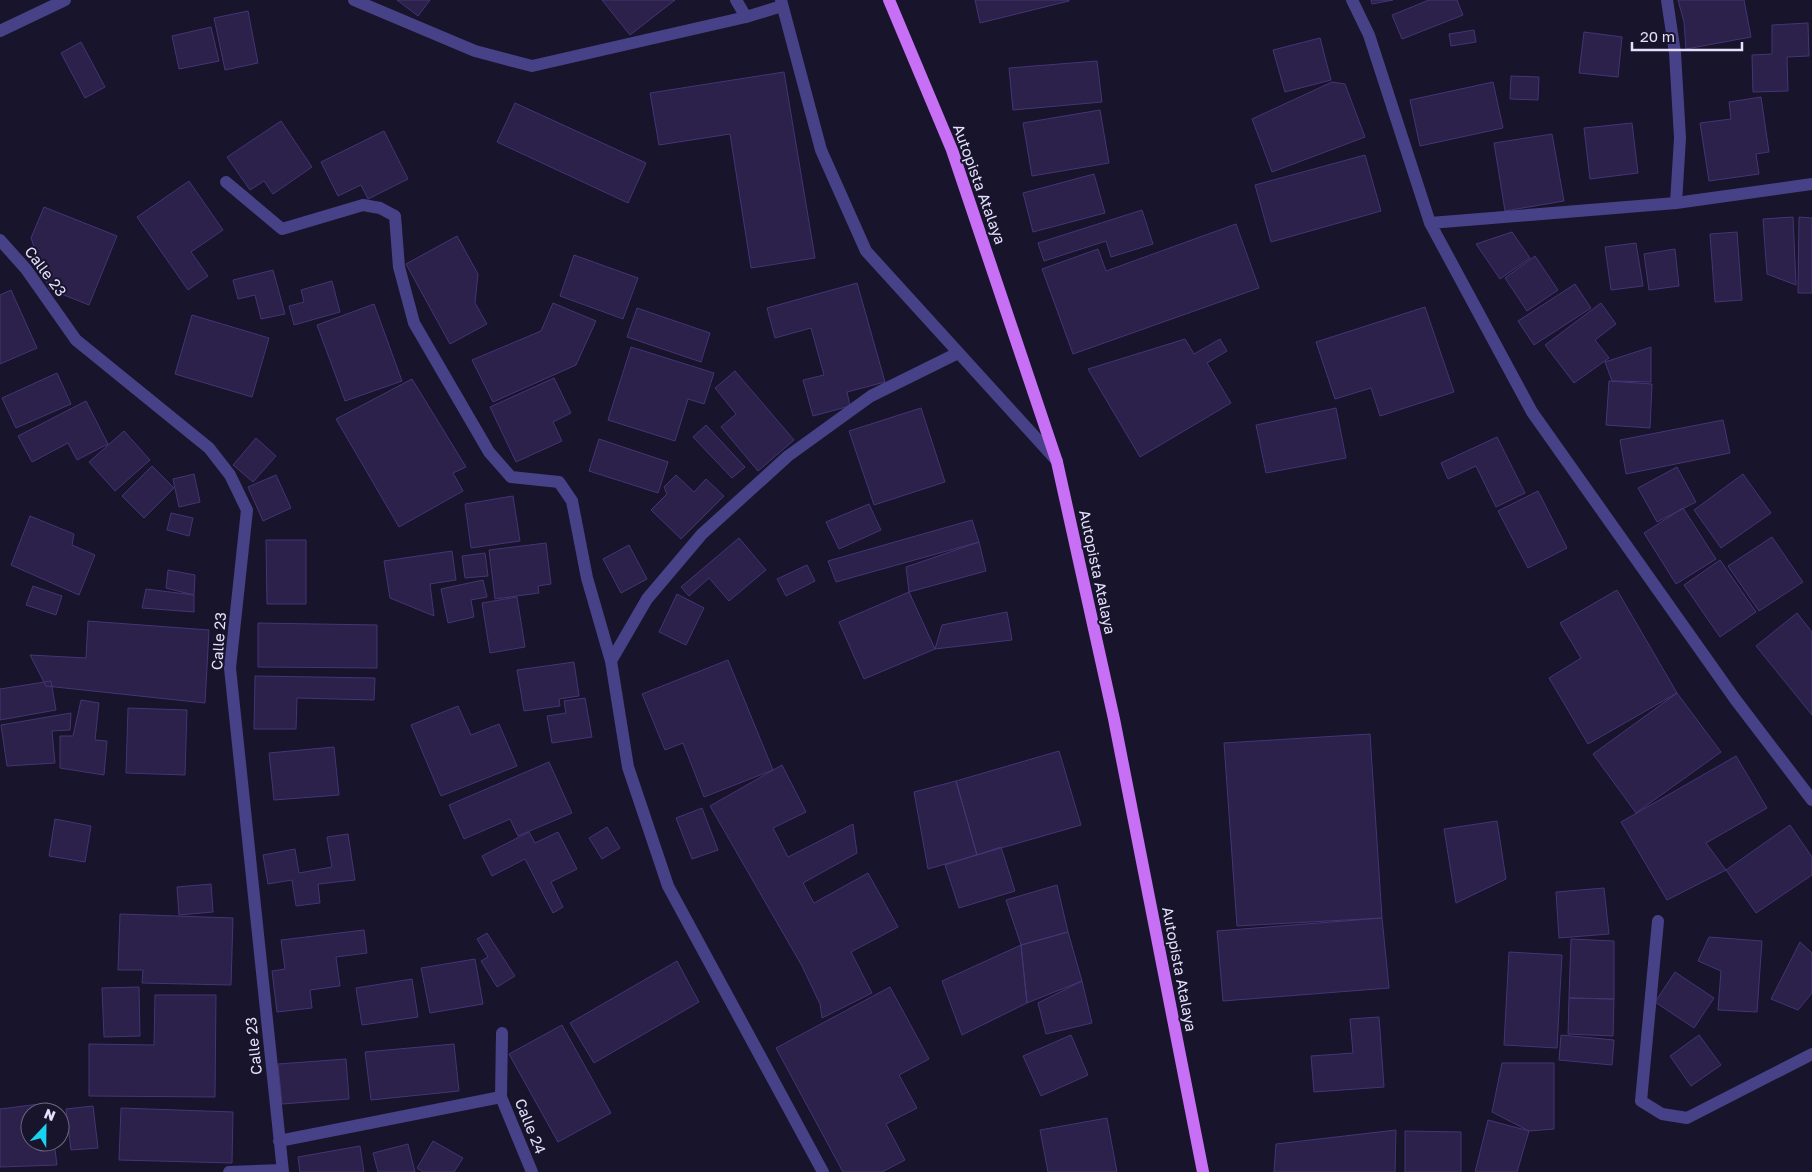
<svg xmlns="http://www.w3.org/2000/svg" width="1812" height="1172" viewBox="0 0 1812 1172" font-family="'Golos Text',sans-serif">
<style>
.building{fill:#2b214b;stroke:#443575}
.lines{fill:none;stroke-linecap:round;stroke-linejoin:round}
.minor{stroke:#474287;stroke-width:12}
.primary{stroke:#c76ff5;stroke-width:12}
.labels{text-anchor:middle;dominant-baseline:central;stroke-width:4;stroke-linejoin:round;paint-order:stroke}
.street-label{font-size:15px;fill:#e4e0fd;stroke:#18142b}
</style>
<rect width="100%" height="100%" fill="#18142b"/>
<!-- building -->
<path class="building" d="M397,0H430L418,16Z
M602,0H675L630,35Z
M975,0H1069V1L980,23Z
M1371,0H1393L1372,4Z
M1429,0H1457L1463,15L1402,39L1392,15Z
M1678,0H1744L1751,37L1686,49L1684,22Z
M248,11L258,63L225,70L214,18Z
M1808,23L1809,56L1787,57L1788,91L1753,92L1752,55L1772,54V25Z
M211,27L219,61L179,69L172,36Z
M1474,30L1476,42L1451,46L1449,34Z
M1584,32L1622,37L1618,77L1579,73Z
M1320,38L1331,80L1285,92L1273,50Z
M81,42L105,87L85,98L61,53Z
M1097,61L1102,102L1013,110L1009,68Z
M784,72L815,258L751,268L730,134L659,145L650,93Z
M1511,76L1539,77L1538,100L1510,99Z
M1332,82L1345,84L1365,137L1272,172L1252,119Z
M1493,82L1503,128L1420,146L1410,100Z
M1761,97L1769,152L1756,154L1759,174L1709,181L1700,123L1731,119L1729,102Z
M515,103L646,163L628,203L497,142Z
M1100,110L1109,163L1032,176L1023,123Z
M281,121L312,167L273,194L264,181L250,190L227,157Z
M1632,123L1638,173L1590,179L1584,128Z
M384,131L408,179L368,199L361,185L338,196L321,162Z
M1552,134L1564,201L1505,211L1494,143Z
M1365,155L1381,211L1271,242L1255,185Z
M1094,174L1105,213L1033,232L1023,193Z
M189,181L223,230L191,252L208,276L188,290L137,217Z
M44,207L117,236L89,305L49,289L31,238Z
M1142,210L1153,244L1111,257L1106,241L1044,261L1038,243Z
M1793,217L1796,285L1767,274L1763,219Z
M1799,217L1812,218V293H1798Z
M1236,224L1259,288L1073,354L1042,269L1098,249L1106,271Z
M1512,232L1530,258L1500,279L1476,244Z
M1737,232L1742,300L1715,302L1710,234Z
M457,236L478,274L475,303L487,324L450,344L406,264Z
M1636,243L1643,286L1611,290L1605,247Z
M1675,249L1679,286L1649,290L1644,254Z
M574,255L638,278L623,319L560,296Z
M1535,256L1558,290L1527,311L1505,278Z
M273,270L285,314L261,319L255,295L238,299L233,280Z
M332,281L340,312L294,325L289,306L304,302L301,290Z
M857,283L885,382L847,392L850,406L813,416L803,380L824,375L811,328L775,338L767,308Z
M1575,284L1591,308L1534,345L1518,321Z
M11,290L37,348L0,364V295Z
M553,303L596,321L576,365L493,402L472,360L541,331Z
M1601,303L1616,324L1595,340L1609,358L1574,383L1545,345Z
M374,304L402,381L345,401L317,325Z
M1425,307L1454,392L1380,416L1371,388L1335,399L1316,342Z
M637,308L710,333L701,362L627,337Z
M192,315L269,338L252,397L175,374Z
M1185,339L1194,354L1220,339L1227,351L1207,363L1231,403L1140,457L1088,369Z
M631,347L714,373L704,404L688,399L675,441L608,420Z
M1651,347V382L1612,381L1605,362Z
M735,371L794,440L758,471L721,427L736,414L715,388Z
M57,373L71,404L16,428L2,398Z
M554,378L571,413L553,422L562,441L516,462L490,407Z
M412,379L466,467L453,473L463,491L399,527L336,419Z
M1609,381L1652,384L1650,428L1606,425Z
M86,401L108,444L77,460L68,443L32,462L18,436Z
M921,408L945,482L874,505L849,431Z
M1336,408L1346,458L1266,473L1256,425Z
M1723,420L1730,453L1626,474L1620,440Z
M706,425L745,467L732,478L693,437Z
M124,431L150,460L115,491L89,462Z
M1497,437L1525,493L1496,507L1476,466L1448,479L1441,463Z
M256,438L276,456L253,482L233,465Z
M599,439L668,462L658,493L589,471Z
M152,466L174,488L144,518L122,496Z
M1677,467L1696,502L1657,522L1638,488Z
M194,474L200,502L179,507L173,479Z
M1743,474L1771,513L1721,548L1694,510Z
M276,475L291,508L263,521L248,487Z
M676,475L694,492L706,479L724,496L681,539L651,510L667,494L664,487Z
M1538,491L1567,548L1528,568L1498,511Z
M513,496L520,541L471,548L465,504Z
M869,504L881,530L839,549L826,522Z
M1683,508L1716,559L1676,584L1644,533Z
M171,513L193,518L189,536L167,530Z
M30,516L74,534L72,545L95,555L79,595L11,565Z
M972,520L979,542L836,582L828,561Z
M1772,537L1803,582L1759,611L1728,566Z
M739,538L766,570L729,601L709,578L689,596L681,587Z
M266,540H306V604H267Z
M979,542L986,571L909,592L906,567Z
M546,543L551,584L538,586L539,593L495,599L489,550Z
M629,545L647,579L621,593L603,559Z
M452,551L456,580L430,584L434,616L390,598L384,561Z
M485,553L488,576L465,578L462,556Z
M1720,560L1756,612L1720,637L1684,585Z
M807,565L815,581L786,596L777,579Z
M168,570L195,575L194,595L166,588Z
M483,580L487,597L471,600L474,617L448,623L441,589Z
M33,586L62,596L56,615L26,605Z
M146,589L194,595V612L142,608Z
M1617,590L1677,693L1588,744L1549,678L1581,658L1560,623Z
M909,592L935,649L864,679L839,622Z
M677,594L704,608L686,645L659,632Z
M517,597L525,647L490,653L482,603Z
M1007,612L1012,640L935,649L942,625Z
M1797,613L1812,632V715L1756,646Z
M88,621L209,630L205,703L46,686L30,655L86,658Z
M258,623L377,625V668L258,667Z
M728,660L773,770L704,797L683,743L665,750L642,694Z
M574,662L579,696L559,699L560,706L524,711L517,670Z
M255,676L375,678L374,700L297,698L296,729H254Z
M51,681L56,710L0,720V689Z
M1677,693L1721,752L1636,813L1593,754Z
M585,698L592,737L552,743L547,716L566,713L564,701Z
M81,700L99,703L95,740L107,741L104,775L60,768V736H73Z
M458,706L471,735L499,724L517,766L441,796L411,725Z
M128,708L187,710L185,775L126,773Z
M71,713L70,730L52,731L55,763L7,766L1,725Z
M1370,734L1382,918L1237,926L1224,743Z
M334,747L339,795L274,800L269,753Z
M1059,751L1081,825L977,855L956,781Z
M1736,756L1767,808L1706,843L1726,870L1667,900L1621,822Z
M549,762L572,813L518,836L510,819L464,839L449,805Z
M782,765L806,812L773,828L788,857L853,824L857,853L803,883L814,903L868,873L898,927L851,952L872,993L822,1018L820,1004L802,966L710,806Z
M956,781L977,855L928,869L914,792Z
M702,808L718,850L692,859L676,818Z
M55,819L91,826L85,862L49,856Z
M1497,821L1506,879L1456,903L1444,829Z
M1790,825L1812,857V875L1756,913L1726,870Z
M607,827L620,848L602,859L589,838Z
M529,832L535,843L558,832L577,869L551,882L563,907L553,913L525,859L492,876L482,856Z
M348,834L355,880L318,884L320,903L296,906L292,880L268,884L263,855L295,849L299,873L332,867L327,837Z
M1001,847L1015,891L959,908L945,865Z
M211,884L213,912L179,915L177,887Z
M1057,885L1068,932L1021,945L1006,900Z
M1604,888L1609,934L1559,938L1556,892Z
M120,914L233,918L231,985L142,983L143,970H118Z
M1382,918L1389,988L1223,1001L1217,931Z
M364,930L367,953L336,957L340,986L310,990L312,1008L277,1012L272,971L285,969L281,940Z
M1068,932L1082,981L1027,1003L1021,945Z
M487,933L515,976L497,987L481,961L488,957L477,939Z
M1709,937L1762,941L1757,1012L1718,1010L1721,971L1698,961Z
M1571,939L1614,941V999L1569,998Z
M1800,942L1812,953V993L1798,1010L1771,999Z
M1021,945L1027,1003L962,1035L942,981Z
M1509,952L1562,955L1557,1048L1504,1045Z
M475,959L483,1004L430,1013L421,968Z
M677,961L699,1002L594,1063L570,1023Z
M1675,972L1714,998L1694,1028L1655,1002Z
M412,979L418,1017L362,1025L356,988Z
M1082,981L1092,1023L1046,1034L1038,1003Z
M139,987L140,1036L104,1037L102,988Z
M890,987L929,1059L899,1075L917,1108L886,1124L905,1160L882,1172H843L776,1048Z
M155,995H216L215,1097L89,1096V1044L154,1045Z
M1569,998L1614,999L1613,1036L1568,1034Z
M1379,1017L1384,1087L1314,1092L1311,1056L1353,1053L1350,1019Z
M562,1025L611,1113L558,1142L509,1054Z
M1071,1035L1088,1075L1041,1096L1023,1056Z
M1561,1035L1614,1040L1612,1065L1559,1060Z
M1699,1035L1721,1065L1691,1086L1670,1056Z
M454,1044L459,1091L371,1100L365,1052Z
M346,1059L349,1099L282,1104L278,1064Z
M1502,1063H1554V1129L1529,1131L1492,1112Z
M48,1103L50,1112H30V1142H54L57,1165L0,1167V1109Z
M93,1106L98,1148L71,1150L66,1109Z
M121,1108L233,1112L232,1163L119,1160Z
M1107,1118L1117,1172H1048L1040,1130Z
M1488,1120L1529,1131L1517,1172H1475Z
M1396,1130L1395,1172H1274L1276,1144Z
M1405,1131L1461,1132V1172H1405Z
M433,1141L463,1158L454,1172H423L417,1168Z
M408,1144L415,1172H378L373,1153Z
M360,1146L364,1172H300L298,1157Z"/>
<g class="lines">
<!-- minor -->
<path class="minor" d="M354,0L475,51L532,66L746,17L782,6
M736,0L746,17
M781,0L821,150L866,251L1057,461
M1352,0L1369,35L1430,223L1532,412L1735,699L1812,800
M1667,0L1675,53L1680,138L1676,203
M0,31L65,0
M226,182L282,229L363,205L380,208L395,216L399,267L414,323L489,452L511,477L559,482L572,501L587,578L611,661L628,767L668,886L823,1172
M1430,223L1676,203L1812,184
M0,240L26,269L76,340L209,448L230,475L247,510L230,668L283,1172
M611,661L647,599L702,534L788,456L871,396L958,353
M1658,921L1641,1101L1662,1114L1687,1118L1812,1054
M502,1033L501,1097L532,1172
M279,1141L501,1097
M229,1172L282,1170"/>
<!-- primary -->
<path class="primary" d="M889,0L952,150L1057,462L1114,719L1203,1172"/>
</g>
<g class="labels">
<!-- street labels -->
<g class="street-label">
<text transform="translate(980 184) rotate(70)">Autopista Atalaya</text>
<text transform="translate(46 271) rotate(53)">Calle 23</text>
<text transform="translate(1098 572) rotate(78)">Autopista Atalaya</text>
<text transform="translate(218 641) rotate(-86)">Calle 23</text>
<text transform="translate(1180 969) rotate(79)">Autopista Atalaya</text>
<text transform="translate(253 1046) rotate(-96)">Calle 23</text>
<text transform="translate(531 1126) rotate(68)">Calle 24</text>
</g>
</g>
<!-- north arrow -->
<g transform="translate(45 1127) rotate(22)"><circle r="24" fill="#18142b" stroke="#6a667f"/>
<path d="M0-4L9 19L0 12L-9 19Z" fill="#1ad2ef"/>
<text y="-8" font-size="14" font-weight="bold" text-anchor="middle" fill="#e4e0fd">N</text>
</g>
<!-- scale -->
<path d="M1632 42v8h110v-8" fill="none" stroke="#e4e0fd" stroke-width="2.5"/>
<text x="1640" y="42" font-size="15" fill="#e4e0fd" stroke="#18142b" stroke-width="4" paint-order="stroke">20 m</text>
</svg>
